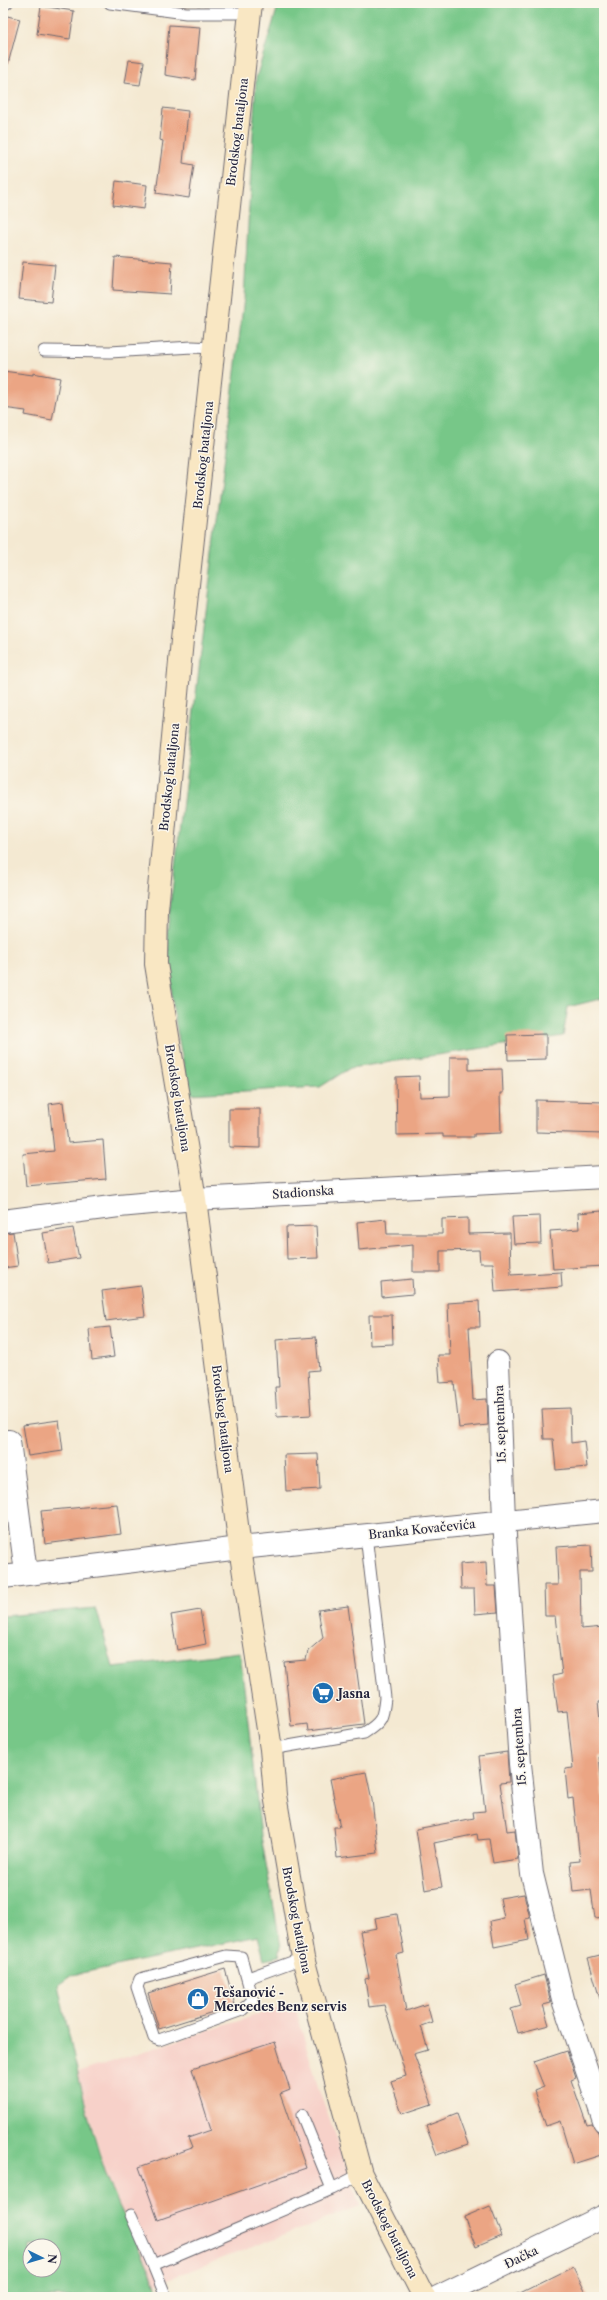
<svg xmlns="http://www.w3.org/2000/svg" width="607" height="2300" viewBox="0 0 607 2300" font-family="'Libre Caslon Text',serif">
<style>
.built{fill:#f7d1c9}
.green{fill:#77c788;stroke:#4c7462;fill-rule:evenodd}
.building{fill:#eba584}
.lines{fill:none;stroke-linecap:round;stroke-linejoin:round}
.lane-casing{stroke:#6c6870;stroke-width:13}
.street-casing{stroke:#6c6870;stroke-width:24}
.secondary-casing{stroke:#6c6870;stroke-width:24}
.lane{stroke:#fff;stroke-width:11}
.street{stroke:#fff;stroke-width:22}
.secondary{stroke:#f9e7c3;stroke-width:22}
.labels{text-anchor:middle;dominant-baseline:central;stroke-width:3;stroke-linejoin:round;paint-order:stroke}
.street-label{font-size:12px;fill:#22223b;stroke:#fbf7ec}
.poi-label{font-size:12px;font-weight:bold;fill:#22223b;stroke:#fbf7ec;text-anchor:start}
</style>
<rect width="100%" height="100%" fill="#fbf7ec"/>
<filter id="ink" filterUnits="userSpaceOnUse"><feTurbulence type="fractalNoise" baseFrequency=".025" numOctaves="2"/><feDisplacementMap in="SourceGraphic" scale="8" xChannelSelector="R" yChannelSelector="G"/><feConvolveMatrix kernelMatrix="1 2 1 2 8 2 1 2 1" color-interpolation-filters="sRGB"/></filter>
<filter id="wash" filterUnits="userSpaceOnUse"><feTurbulence type="fractalNoise" baseFrequency=".012" numOctaves="4" result="noise"/><feDisplacementMap in="SourceGraphic" scale="16" xChannelSelector="R" yChannelSelector="G"/><feGaussianBlur stdDeviation="0.9" result="paint"/><feColorMatrix in="noise" values="0 0 0 0 0 0 0 0 0 0 0 0 0 0 0 0 0 1.4 0 .05"/><feComposite in="paint" operator="in"/></filter>
<g filter="url(#wash)">
<rect width="100%" height="100%" fill="#f4e9d2"/>
<!-- built -->
<path class="built" d="M294,2003L318,2087L360,2206L155,2284L121,2212L106,2173L77,2073Z"/>
<!-- green -->
<path class="green" d="M279,3H604V998L568,1007L563,1036L350,1068L320,1087L189,1094L173,1009L167,933L244,298L256,78Z
M96,1608L113,1667L240,1652L261,1836L281,1947L279,1956L264,1959L258,1936L72,1975L58,1985C72,2048 85,2113 106,2174C121,2216 146,2255 160,2297H3V1616ZM30,2246H54V2270H30Z"/>
<g id="blocks">
<!-- building -->
<path class="building" d="M41,6L74,11L70,39L37,34Z
M3,15L20,19L8,64L3,63Z
M169,25L200,27L195,80L165,75Z
M129,60L144,62L140,85L125,83Z
M163,108L188,111L183,163L194,165L189,198L156,193L163,141L160,140Z
M116,181L147,185L144,209L113,205Z
M115,257L172,262L170,294L113,290Z
M23,262L55,265L51,302L19,299Z
M3,371L33,375V373L60,378L52,420L25,415L26,411L3,408Z
M546,1034V1059L508,1060L507,1035Z
M450,1057H469V1070L502,1069L503,1093H500L501,1133L474,1134V1137H443V1134L397,1135L396,1077L419,1076L420,1097L450,1096Z
M536,1100L604,1102V1134L536,1132Z
M63,1102L68,1143L103,1140L106,1179L26,1186L23,1154L54,1151L49,1104Z
M229,1109H260V1148L229,1147Z
M602,1211L604,1266L553,1269L550,1231L579,1229L578,1213Z
M540,1216L541,1243L514,1244L512,1217Z
M468,1218V1234L510,1233L511,1275L561,1272L562,1287L495,1292L493,1263H480L479,1250L440,1251V1272H413V1245L359,1250L357,1222L386,1219L387,1234H442V1219Z
M316,1226L318,1258L287,1259L286,1227Z
M73,1228L79,1258L48,1263L43,1233Z
M13,1232L18,1266L3,1268V1233Z
M412,1279L413,1294L382,1297L381,1282Z
M141,1286L145,1316L106,1321L102,1291Z
M479,1301L480,1327H469L473,1400L487,1399L488,1425L459,1428L454,1382L440,1383L438,1355H450L448,1303Z
M369,1315H392L393,1344L370,1345Z
M110,1327L114,1357L92,1360L89,1329Z
M316,1337L319,1370L308,1371L311,1415L277,1417L275,1387H279L276,1340Z
M570,1408L571,1443L584,1441L587,1467L556,1470L553,1439H544L542,1409Z
M59,1420L63,1451L28,1456L23,1425Z
M318,1454L320,1489L286,1491L284,1455Z
M117,1504L121,1534L45,1544L41,1511Z
M591,1545L592,1572H580L581,1629L604,1627V1701L598,1702L604,1756H599L604,1801V1917L595,1918L591,1890L573,1892L570,1862L580,1861L573,1798L568,1799L565,1769L573,1768L567,1711L558,1712L553,1676L562,1674L555,1616H545L544,1585H558L556,1547Z
M486,1562L487,1586H496L498,1612L475,1614L474,1589H461L460,1564Z
M348,1606L364,1724L308,1731L307,1724L291,1726L284,1662L306,1660L308,1651L323,1638L318,1610Z
M200,1610L206,1644L177,1650L171,1615Z
M507,1752L509,1782L500,1783L507,1831L515,1830L518,1859L493,1863L489,1839L478,1840L477,1834L434,1843L442,1887L425,1890L416,1829L474,1818L473,1812L485,1811L479,1756Z
M366,1772L372,1800L378,1853L337,1858L334,1827H340L330,1779Z
M524,1894L530,1918L525,1919L529,1940L494,1947L490,1921L504,1918L500,1898Z
M397,1914L404,1953L396,1955L406,2011L427,2004L432,2022L421,2026L428,2050L414,2054L432,2104L402,2114L391,2081L406,2076L384,2005L369,2007L365,1979L369,1978L360,1931L377,1928L375,1918Z
M604,1954V1998L600,1999L588,1958Z
M225,1969L235,2005L159,2029L148,1993Z
M544,1975L551,2003L543,2005L549,2025L518,2033L511,2009L521,2006L515,1984Z
M275,2042L290,2090L280,2094L306,2168L158,2220L139,2167L192,2148L188,2138L211,2130L192,2069Z
M567,2051L576,2078L571,2080L587,2125L592,2124L598,2132L604,2150V2154L573,2164L560,2121L546,2126L534,2091L544,2087L534,2062Z
M457,2114L468,2144L437,2155L426,2126Z
M490,2206L502,2236L476,2247L464,2217Z
M573,2267L588,2297H512Z"/>
</g>
</g>
<g filter="url(#ink)">
<use href="#blocks" fill-opacity="0" stroke="#6c6870" stroke-width="1"/>
<g class="lines">
<!-- lane casing -->
<g class="lane-casing">
<path id="lane" d="M110,3L186,13H250
M3,4L7,3
M44,351L110,352L192,347L214,348
M271,1749L364,1733C382,1722 383,1718 385,1698L366,1535
M226,1956L241,1957L253,2000L242,2010L159,2040L154,2038L137,1987L140,1979Z
M248,1978L303,1958
M302,2115L332,2189
M131,2215L153,2265
M166,2297L153,2265L332,2189L361,2174"/>
</g>
<!-- street casing -->
<g class="street-casing">
<path id="street" d="M3,1221L119,1206L195,1199L604,1177
M498,1362L504,1520L520,1764L532,1874L564,2003L604,2121
M9,1441L26,1573
M3,1577L240,1548L604,1511
M438,2297L604,2216"/>
</g>
<!-- secondary casing -->
<g class="secondary-casing">
<path id="secondary" d="M251,3L182,640L157,910L156,964L195,1199L240,1548L271,1749L275,1795L303,1958L361,2174L424,2297"/>
</g>
<!-- lane -->
<use href="#lane" class="lane"/>
<!-- street -->
<use href="#street" class="street"/>
<!-- secondary -->
<use href="#secondary" class="secondary"/>
</g>
</g>
<!-- icons -->
<defs>
<g id="supermarket-disc" transform="scale(1.15)"><circle r="9.5" fill="#1f6fb2" stroke="#fbf7ec"/><path d="M-6-5.5h2.5l.6 2H6L4.5 2H-2.5L-4.4-4H-6ZM-1.5 3.2a1.3 1.3 0 1 0 .1 0ZM3 3.2a1.3 1.3 0 1 0 .1 0Z" fill="#fff"/></g>
<g id="shop-disc" transform="scale(1.15)"><circle r="9.5" fill="#1f6fb2" stroke="#fbf7ec"/><path d="M-5-2.5h2.3a2.7 3.5 0 0 1 5.4 0H5L5.5 6h-11ZM-1.5-2.5h3a1.5 2.3 0 0 0-3 0Z" fill="#fff"/></g>
</defs>
<g fill-rule="evenodd">
<use href="#supermarket-disc" x="323" y="1693"/>
<use href="#shop-disc" x="198" y="1999"/>
</g>
<g class="labels">
<!-- street labels -->
<g class="street-label">
<text transform="translate(237 132) rotate(-83)">Brodskog bataljona</text>
<text transform="translate(203 455) rotate(-84)">Brodskog bataljona</text>
<text transform="translate(169 777) rotate(-84)">Brodskog bataljona</text>
<text transform="translate(178 1098) rotate(81)">Brodskog bataljona</text>
<text transform="translate(303 1192) rotate(-4)">Stadionska</text>
<text transform="translate(223 1419) rotate(83)">Brodskog bataljona</text>
<text transform="translate(500 1424) rotate(-92)">15. septembra</text>
<text transform="translate(422 1529) rotate(-6)">Branka Kovačevića</text>
<text transform="translate(519 1747) rotate(-94)">15. septembra</text>
<text transform="translate(297 1920) rotate(79)">Brodskog bataljona</text>
<text transform="translate(390 2229) rotate(63)">Brodskog bataljona</text>
<text transform="translate(521 2257) rotate(-26)">Đačka</text>
</g>
<!-- poi labels -->
<g class="poi-label">
<text x="338" y="1693">Jasna</text>
<text x="214" y="1992">Tešanović -<tspan x="214" dy="14">Mercedes Benz servis</tspan></text>
</g>
</g>
<!-- margin -->
<rect width="607" height="2300" fill="none" stroke="#fbf7ec" stroke-width="16"/>
<!-- north arrow -->
<g transform="translate(42 2258) rotate(95)"><circle r="19" fill="#fbf7ec" stroke="#a4a2a5"/>
<path d="M0-3L7 15L0 10L-7 15Z" fill="#1f6fb2"/>
<text y="-6" font-size="11" font-weight="bold" text-anchor="middle" fill="#22223b">N</text>
</g>
</svg>
